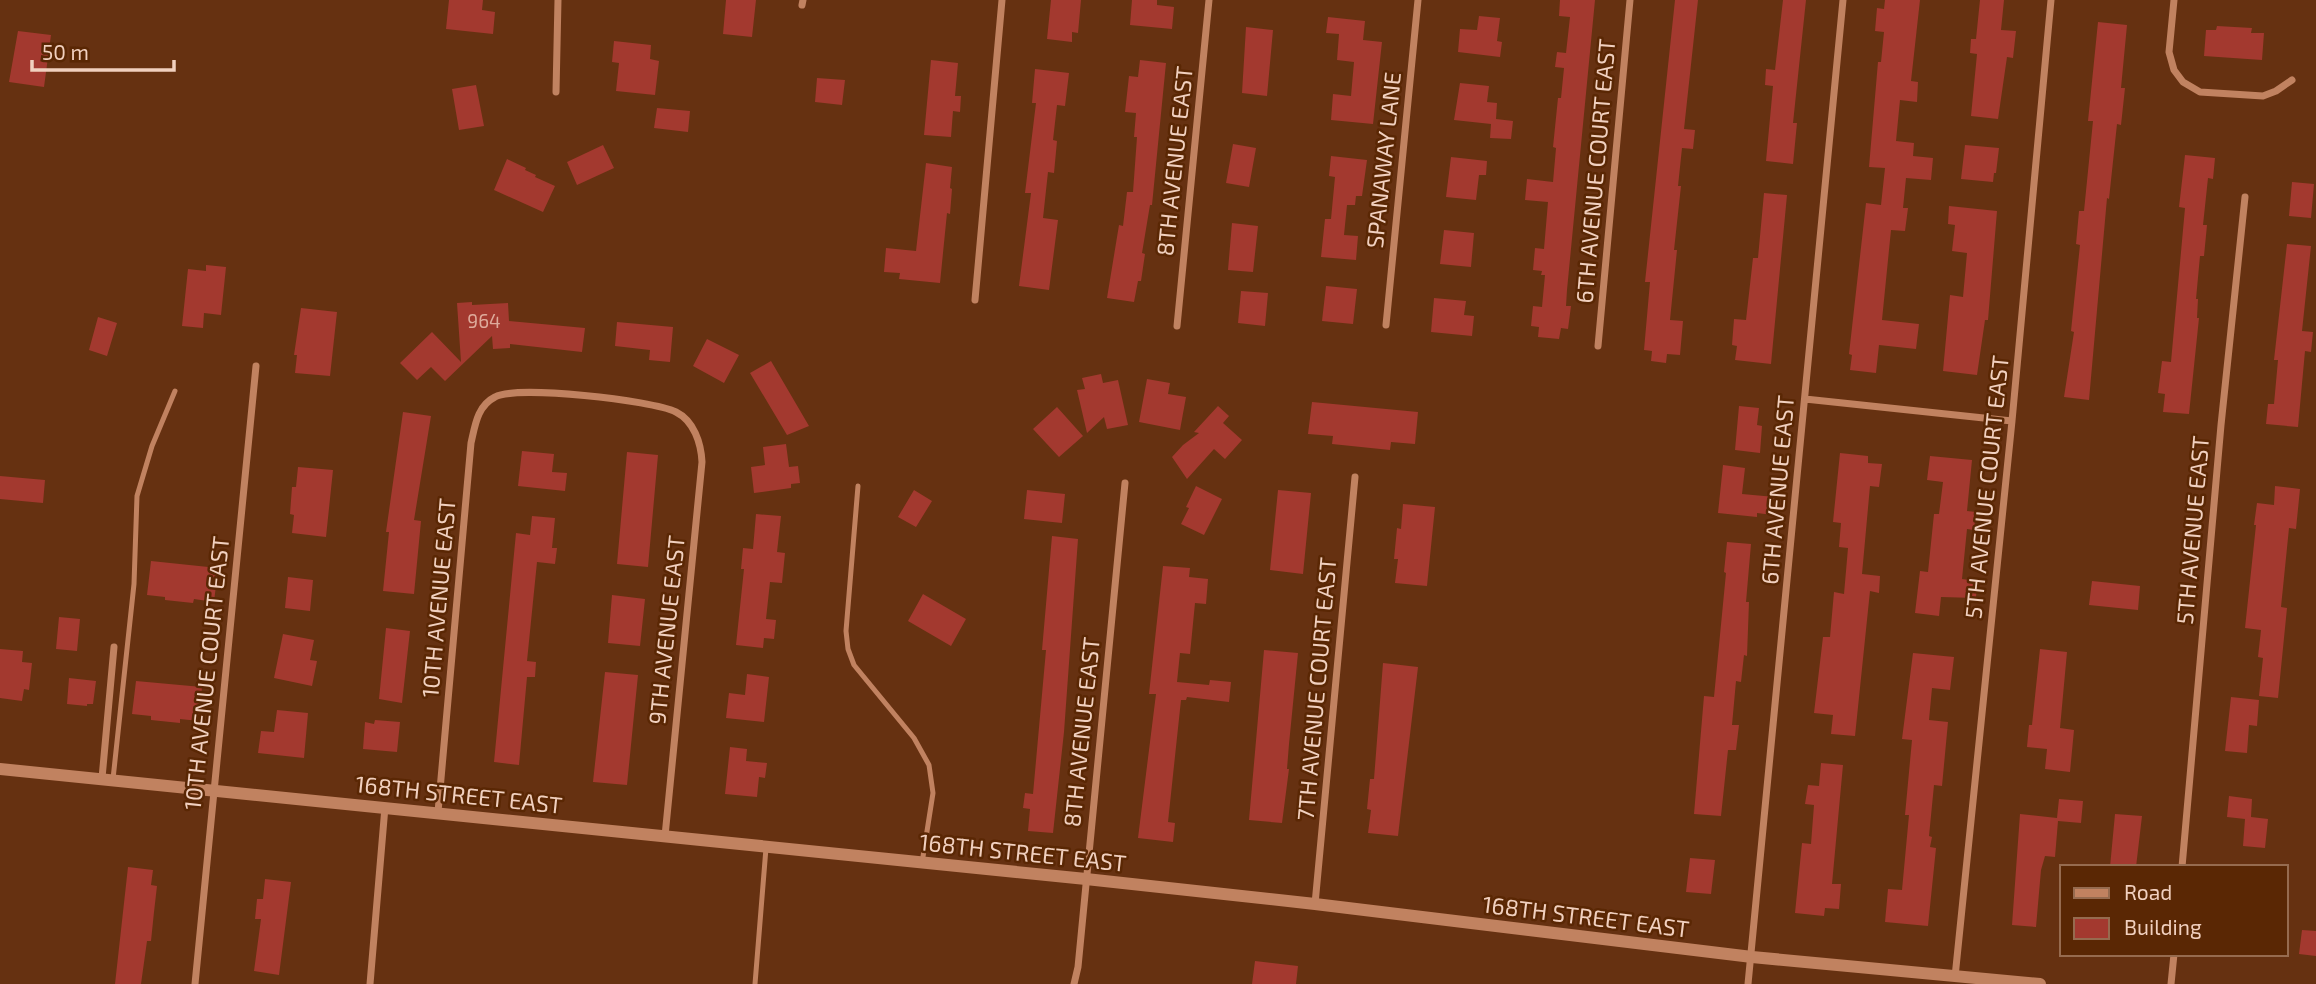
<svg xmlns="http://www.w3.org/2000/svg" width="2316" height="984" viewBox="0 0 2316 984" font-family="'Exo 2',sans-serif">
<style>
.building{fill:#a3392f}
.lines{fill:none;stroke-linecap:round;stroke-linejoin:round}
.service{stroke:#c18260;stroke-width:5}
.minor{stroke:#c18260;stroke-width:7}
.tertiary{stroke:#c18260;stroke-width:12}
.labels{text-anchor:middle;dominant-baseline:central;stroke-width:5;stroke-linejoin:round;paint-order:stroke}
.number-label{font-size:19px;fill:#deaa9b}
.street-label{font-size:23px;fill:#f1d0bf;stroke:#5a2704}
</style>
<rect width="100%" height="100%" fill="#663111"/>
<!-- building -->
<path class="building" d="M449,0H483L482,10L495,12L493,34L446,29Z
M726,0H756L752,37L723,34Z
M1051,0H1081L1078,33L1072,32V42L1047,39Z
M1132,0H1157V5L1174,7L1172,29L1130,25Z
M1560,0H1595L1567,290L1566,306H1571L1568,329L1561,328L1559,339L1538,337L1539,327L1531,326L1533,306L1542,307L1545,275H1541L1542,271L1533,270L1535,248L1544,249L1548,202L1525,200L1527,179L1553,182L1556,148L1553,147L1558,98H1561L1564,68L1555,67L1557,52L1566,53L1570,17L1559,16Z
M1675,0H1698L1684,129L1695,130L1693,149L1682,148L1678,186H1681L1674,250H1677L1670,320L1683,321L1680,355L1667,354L1666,363L1651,361L1652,351L1644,350L1650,282H1645Z
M1783,0H1806L1793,123H1797L1793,164L1766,161L1773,86L1765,85L1766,69L1775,70Z
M1885,0H1920L1911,81L1918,82L1917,102L1900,100L1896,141L1914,143L1913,156L1933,158L1931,180L1906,178L1903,208H1908L1905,231L1891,230L1882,320L1919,324L1916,349L1879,345L1876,373L1850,370L1852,355L1849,354L1866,203L1881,205L1885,168L1869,167L1878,62H1881L1884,32L1875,31L1877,8L1884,9Z
M1980,0H2004L2001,30L2016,31L2013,58L2007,57L1998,119L1971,116L1977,54L1970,53L1971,39H1976Z
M1479,16L1500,18L1497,41L1502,42L1500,57L1458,52L1460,29L1477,30Z
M1328,17L1365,21L1363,40L1382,42L1373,124L1331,120L1333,94L1351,96L1354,62L1337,60L1339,34L1326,33Z
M2098,22L2127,25L2121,88H2125L2121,125L2117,124L2109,199L2107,198L2089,400L2064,397L2074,332L2071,331L2080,245L2076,244L2079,211H2084L2093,121H2088Z
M2217,26L2252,28L2251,33H2264L2262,60L2204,56L2206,30H2216Z
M1246,27L1273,30L1267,96L1242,93Z
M18,31L51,35L44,87L9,82Z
M614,41L651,45L650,59L659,61L655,95L616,91L619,63L612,62Z
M931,60L958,63L955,96H961L960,112L953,111L951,137L924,135Z
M1140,60L1166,63L1152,205H1150L1142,253L1145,254L1141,281H1138L1134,302L1107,298L1119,225L1123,226L1127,192H1133L1137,137H1134L1136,113L1125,112L1129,76L1138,77Z
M1035,69L1069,73L1065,106L1057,105L1053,140L1057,141L1054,173L1048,172L1043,218L1058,220L1049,290L1019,286L1031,193H1025L1036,103H1032Z
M817,78L845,80L842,105L815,102Z
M1460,83L1489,86L1487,102L1497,103L1496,119L1513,121L1511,139L1490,138L1491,124L1454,120Z
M476,85L484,126L459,130L452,89Z
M657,108L690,111L688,132L654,128Z
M1233,144L1256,148L1249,187L1226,183Z
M603,145L614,168L577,185L567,162Z
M1965,145L1999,148L1996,173H1994L1993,182L1961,179Z
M2185,155L2215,158L2213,179L2208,178L2203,225H2207L2204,256H2200L2196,299H2198L2197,318H2199L2189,414L2163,412L2165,394L2158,393L2162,361L2171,362L2185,208L2179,207Z
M1331,156L1367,160L1362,196H1356L1355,205H1347L1344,235L1358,236L1356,260L1321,257L1325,219H1331L1335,177L1329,176Z
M1451,157L1487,161L1486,175H1479L1476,200L1446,197Z
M507,159L526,168L525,170L536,175L535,177L555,186L543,212L494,190Z
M926,163L952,167L950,188L952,189L950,214L947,213L940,283L899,279L900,273L884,272L886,248L916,251Z
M2292,182L2314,184L2311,218L2289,216Z
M1764,193L1787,195L1771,364L1735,360L1737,346L1732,345L1734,319L1746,320L1753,258H1758Z
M1949,206L1997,211L1988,320H1985L1977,375L1943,371L1950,295L1963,297L1967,253L1952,251L1955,225L1948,224Z
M1232,223L1258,226L1253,272L1228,270Z
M1444,230L1474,233L1471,267L1440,264Z
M2287,244L2311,246L2302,331L2313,332L2311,352L2305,351L2298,427L2266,424L2268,404H2274L2278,360H2274Z
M206,265L226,267L221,315L204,313L203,328L182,326L188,269L206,271Z
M1326,286L1357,289L1353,324L1322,321Z
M1241,291L1268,293L1265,326L1238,323Z
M1434,298L1466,301L1464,315L1474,316L1472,336L1431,332Z
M472,302V305L508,303L509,321L585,328L582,352L510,344V348L493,349L492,336L445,381L431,367L417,380L400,363L432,332L461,362L457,303Z
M301,308L337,312L330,376L295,373L297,355H294Z
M98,317L117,323L107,356L89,350Z
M617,322L673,327L670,362L649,360L650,350L615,346Z
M707,339L739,355L724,383L693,366Z
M771,361L809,426L787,435L750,373Z
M1101,374L1103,383L1118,380L1128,425L1107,429L1104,417L1087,433L1077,390L1085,389L1082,378Z
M1147,379L1170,383L1168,394L1186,397L1180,430L1139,422Z
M1312,402L1418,412L1415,444L1391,442L1390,450L1332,444L1333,436L1308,434Z
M1218,406L1229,416L1223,423L1242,440L1225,459L1214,449L1187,479L1172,457L1183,445L1199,433L1194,432Z
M1739,406L1759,408L1757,425L1762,426L1760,453L1735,450Z
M1057,407L1083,436L1059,457L1033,429Z
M403,412L431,416L414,520L421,521L414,594L383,591L389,532H386Z
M786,444L789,467L798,466L800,483L791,484V488L754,493L751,467L765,465L763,447Z
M522,451L554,454L552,472L567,473L565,491L518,486Z
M627,452L658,455L648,567L617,564Z
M1840,453L1868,456V463L1882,464L1879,487L1870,486L1862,574L1880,576L1879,593L1870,591L1855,736L1831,734L1833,715L1814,713L1823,637H1830L1834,592L1844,594L1848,548L1839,547L1841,523L1833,522Z
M1930,456L1972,460L1967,511L1976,512L1974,530L1967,529L1962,579L1977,581L1976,598L1941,597L1939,616L1915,613L1920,571L1928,572L1934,514H1939L1943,482L1927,480Z
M1723,465L1745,468L1742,494L1775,497L1773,515L1757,513V517L1718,513Z
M298,467L333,470L326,537L292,533L294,515L290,514L292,487H296Z
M0,476L45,480L43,503L0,499Z
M1196,486L1222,499L1204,535L1181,524L1189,508L1186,507Z
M2275,486L2300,489L2296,529L2289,528L2281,607L2287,608L2278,698L2259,696L2263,658L2258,657L2261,630L2245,628L2256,525H2254L2257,503L2274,505Z
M914,490L932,501L916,527L898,517Z
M1027,490L1065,494L1062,523L1024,519Z
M1278,490L1311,493L1303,574L1270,570Z
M1403,504L1435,507L1427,586L1395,583L1398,559H1394L1397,528L1401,529Z
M756,514L781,516L777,552L785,553L782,583L770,582L766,619L776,620L774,639L764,638L763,648L736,645L744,569H741L743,548L753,549Z
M532,516L555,518L552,548H557L555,564L537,562L527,661L536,662L535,677H527L519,765L494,762L516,533L530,535Z
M1052,536L1078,539L1064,732L1053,833L1028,831L1030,809L1023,808L1025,793L1033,794L1046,650H1042Z
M1727,542L1751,544L1746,602H1749L1747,656L1744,655L1741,682L1736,681L1732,725H1739L1736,750H1728L1721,816L1694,814L1704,696L1714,697L1726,573L1724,572Z
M151,561L218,568L214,602L194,599L193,603L165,600V597L147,595Z
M1163,566L1190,568L1189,577L1208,579L1206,604L1195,603L1190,654L1180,653L1177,682L1209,685L1210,680L1231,682L1229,702L1187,697L1186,700H1181L1168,822L1175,823L1173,842L1138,838L1156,694H1149Z
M288,577L313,580L310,611L285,608Z
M2092,581L2140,586L2138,610L2089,605Z
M923,594L966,619L951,646L908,621Z
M612,595L645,599L640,646L608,643Z
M59,617L80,619L77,651L56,649Z
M386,628L410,631L402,703L379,699Z
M283,634L314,640L310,660L317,661L312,686L274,678Z
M0,649L23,651L22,662L32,663L29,690L24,689L22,701L0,698Z
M2040,649L2067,652L2060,728L2074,730L2070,772L2045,769L2047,749L2027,747L2029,725H2032Z
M1264,650L1298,653L1289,744L1287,769H1289L1282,823L1249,820Z
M1913,653L1954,657L1950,690L1932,688L1929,720L1948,722L1942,786L1934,785L1929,836L1932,837L1930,847L1936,848L1928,926L1885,922L1888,889L1902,890L1909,815H1905L1912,740L1902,739Z
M1383,663L1418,667L1398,836L1368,833L1371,810L1367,809L1370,779H1374Z
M605,672L638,675L627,785L593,782Z
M747,674L769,677L764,722L726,718L729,693L745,695Z
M69,678L96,681L93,704H87V706L67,704Z
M136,681L202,687L199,721L180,719V723L151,720V716L132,714Z
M2231,697L2259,700L2257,726L2249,725L2247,753L2225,751Z
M277,710L308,713L304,758L258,753L261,731L274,732Z
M375,720L400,722L397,752L363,749L365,722L374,724Z
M730,747L747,749L746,761L767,763L765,778L759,777L757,797L725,794Z
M1821,763L1843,765L1832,884H1841L1839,909L1825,908L1824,916L1795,913L1802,843L1811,844L1814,805L1805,804L1808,785L1819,786Z
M2229,796L2252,799L2251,817L2268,819L2265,848L2243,846L2245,819L2227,817Z
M2059,799L2083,801L2081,823L2058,821L2055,857L2045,856L2041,870L2036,927L2012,925L2020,814L2057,818Z
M2115,814L2142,816L2136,867H2110Z
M1690,858L1715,860L1711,894L1686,892Z
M128,867L153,870L151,885L157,886L154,912L151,941H147L141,984H115Z
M265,879L291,882L279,975L254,971L261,919H255L257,899H263Z
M2302,930L2316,931V956L2299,954Z
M1255,961L1298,966L1296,984H1252Z"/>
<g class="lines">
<!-- service -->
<path class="service" d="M858,486L846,631L848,649L854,665L914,738L929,765L933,793L922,863
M113,779L134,584L137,496L152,446L175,391
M755,984L766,848"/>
<!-- minor -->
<path class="minor" d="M2174,0L2169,52L2174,70L2183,82L2200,92L2263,96L2276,91L2292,80
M802,5L803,0
M556,92L558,0
M975,300L1002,0
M1386,325L1418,0
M1177,326L1209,0
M1598,346L1630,0
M1805,399L2012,421
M102,778L114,647
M438,812L471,443C475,426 477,406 495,397C516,385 652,400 676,412C694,421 701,443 702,462L665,836
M2182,867L2221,425L2245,197
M1315,904L1355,477
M1955,977L2012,421L2051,0
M195,984L256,366
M370,984L385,807
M1074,984L1078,967L1125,483
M1748,984L1843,0
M2171,984L2174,954"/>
<!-- tertiary -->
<path class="tertiary" d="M0,769L1086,879L1315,904L1752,957L2040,984"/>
</g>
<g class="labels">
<!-- number labels -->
<g class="number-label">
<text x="484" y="320">964</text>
</g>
<!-- street labels -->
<g class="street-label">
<text transform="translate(1383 160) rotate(-84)">SPANAWAY LANE</text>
<text transform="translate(1174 161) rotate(-84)">8TH AVENUE EAST</text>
<text transform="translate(1595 171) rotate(-85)">6TH AVENUE COURT EAST</text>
<text transform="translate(1986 487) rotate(-84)">5TH AVENUE COURT EAST</text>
<text transform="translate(1777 490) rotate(-85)">6TH AVENUE EAST</text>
<text transform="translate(2192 530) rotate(-85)">5TH AVENUE EAST</text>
<text transform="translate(438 598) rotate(-85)">10TH AVENUE EAST</text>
<text transform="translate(666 630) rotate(-84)">9TH AVENUE EAST</text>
<text transform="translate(206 673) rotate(-84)">10TH AVENUE COURT EAST</text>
<text transform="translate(1316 689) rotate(-85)">7TH AVENUE COURT EAST</text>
<text transform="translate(1081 732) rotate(-84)">8TH AVENUE EAST</text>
<text transform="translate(459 794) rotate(6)">168TH STREET EAST</text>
<text transform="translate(1023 852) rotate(6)">168TH STREET EAST</text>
<text transform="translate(1586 916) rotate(7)">168TH STREET EAST</text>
</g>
</g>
<!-- legend -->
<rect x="2060" y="865" width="228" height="91" fill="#5a2704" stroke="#966b4f" stroke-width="2"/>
<rect x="2074" y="888" width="35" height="10" fill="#c18260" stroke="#966b4f" stroke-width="2"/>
<text x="2124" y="900" font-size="21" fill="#f1d0bf">Road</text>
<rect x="2074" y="918" width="35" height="21" fill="#a3392f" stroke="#966b4f" stroke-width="2"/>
<text x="2124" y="935" font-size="21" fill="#f1d0bf">Building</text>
<!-- scale -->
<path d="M32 60v10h142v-10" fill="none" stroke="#f1d0bf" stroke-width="3.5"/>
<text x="42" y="60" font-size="21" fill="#f1d0bf" stroke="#5a2704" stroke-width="5" paint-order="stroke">50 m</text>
</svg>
